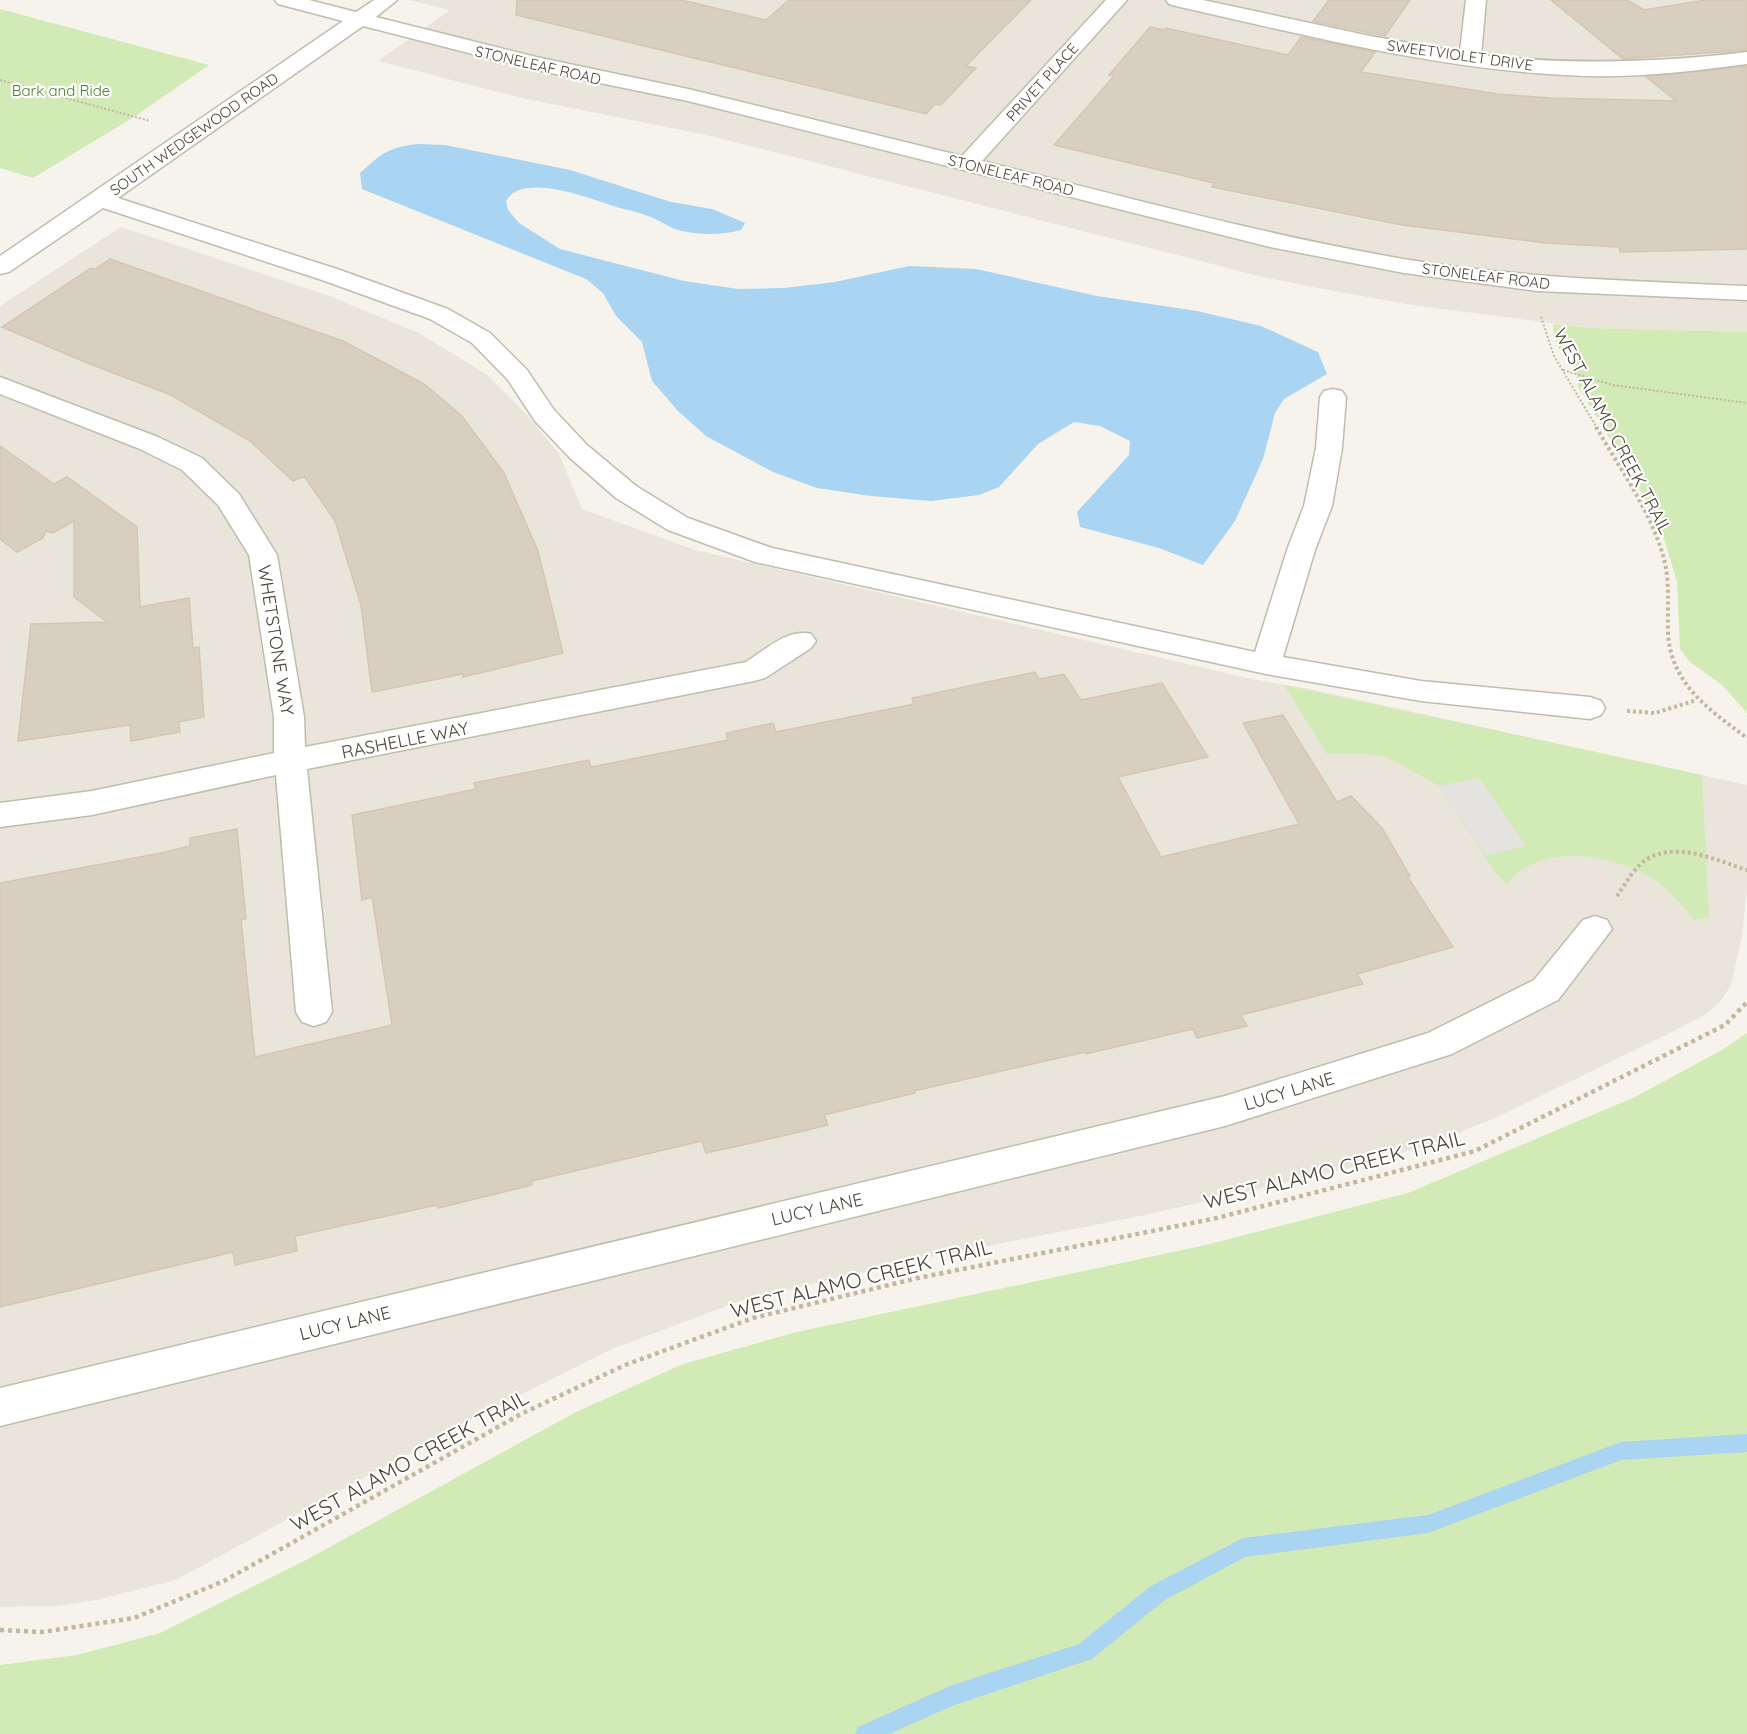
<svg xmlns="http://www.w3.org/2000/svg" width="1747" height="1734" viewBox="0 0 1747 1734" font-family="Quicksand,sans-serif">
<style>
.residential{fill:#eae5da}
.green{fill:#d2eab5}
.parking{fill:#e5e3e0}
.water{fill:#a9d4f2}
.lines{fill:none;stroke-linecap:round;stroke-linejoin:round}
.stream{fill:#a9d4f2;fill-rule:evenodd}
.building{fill:#d8cfc1;stroke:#d3c7b4;stroke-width:1.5}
.minor-casing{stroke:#c2bbae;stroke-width:3}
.path-far2{stroke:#c4b79f;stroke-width:2;stroke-dasharray:2 2;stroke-linecap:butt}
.path-far1{stroke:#c4b79f;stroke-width:4;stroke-dasharray:3 3;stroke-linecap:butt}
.path{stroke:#c4b79f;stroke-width:4.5;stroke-dasharray:4 4;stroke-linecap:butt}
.minor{fill:#fff;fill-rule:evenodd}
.labels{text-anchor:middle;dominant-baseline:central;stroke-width:4.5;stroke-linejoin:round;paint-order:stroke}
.far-street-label{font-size:15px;fill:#4b4439;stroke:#fff}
.far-park-label{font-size:15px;fill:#4a7f2a;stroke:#fff}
.street-label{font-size:18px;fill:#4b4439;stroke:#fff}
.near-street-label{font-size:21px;fill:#4b4439;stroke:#fff}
</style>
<rect width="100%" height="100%" fill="#f6f3ec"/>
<!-- residential -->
<path class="residential" d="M408,0H1747V332L1591,328L1412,305L1318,288L1263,277L711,136L522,98L378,61L450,10Z
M121,227L327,295L419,333L486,374L530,418L559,454L582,509L695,550L1252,679L1309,689L1747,785V888L1742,937L1731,985L1720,1002L1705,1015L1666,1035L1497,1117L1437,1142L1358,1166L1145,1215L917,1260L743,1300L612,1349L474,1418L176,1580L96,1600L57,1606L0,1607V306Z"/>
<!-- green -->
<path class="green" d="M0,9L209,65L134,117L33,178L0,168Z
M1553,324L1591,328L1747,332V713L1722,685L1690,662L1680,649L1677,582L1663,535L1648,503L1578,386L1576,366L1559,349L1554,336Z
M1284,685L1702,775L1709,918L1694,920C1680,901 1661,881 1639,871C1599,853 1537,845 1507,884L1495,872L1439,786L1389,758L1368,754H1327Z
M1747,1033V1734H0V1665L77,1655L160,1633L306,1560L576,1412L683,1364L797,1332L1206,1245L1408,1193L1635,1097L1722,1050Z"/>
<!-- parking -->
<path class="parking" d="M1479,778L1526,846L1486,856L1439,786Z"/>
<!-- water -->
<path class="water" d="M419,144L445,145L570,170L671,202L712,209L745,223L741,230C722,235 701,235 682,231C672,229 666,224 657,220C644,213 627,210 613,206C588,198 523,172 506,201L508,210L519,223L560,249L684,281L738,289L784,288L835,282L909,266L976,269L1097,296L1197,311L1261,326L1318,352L1327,374L1284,399L1275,413L1263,459L1235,521L1203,565L1159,548L1080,527L1077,512L1129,455L1130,441L1100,426L1074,422L1038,444L999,487L979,495L931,501L871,496L817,488L773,472L706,436L678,411L652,381L642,342L616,316L603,293L586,279L362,189L360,173C382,153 389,147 419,144Z"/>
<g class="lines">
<!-- stream -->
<path class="stream" d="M1747,1434V1452L1621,1460L1428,1533L1245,1557L1165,1600L1092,1659L952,1706L889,1734H855L858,1727L950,1686L1079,1644L1151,1586L1243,1538L1428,1515L1621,1442Z"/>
</g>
<!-- building -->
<path class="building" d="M517,0H681L766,20L789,0H1031L966,66L976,68L941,105L935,104L926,114L516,15Z
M1329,0H1410L1385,36L1313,21Z
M1551,0H1627L1644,10L1705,0H1747V50L1623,59Z
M1150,27L1164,30L1166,28L1288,55L1301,37L1375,52L1361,72L1497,94L1551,98L1676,101L1646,77L1747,66V249L1620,252L1619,247L1546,243L1402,225L1212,187L1214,183L1054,145L1114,76L1109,75Z
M110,259L343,341L424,384L461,415L504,473L538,551L563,653L463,677V674L372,692L361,605L335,521L304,476L293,481L250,441L171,395L85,362L2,327L91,268L95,269Z
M0,446L54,484L67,477L137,527L140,607L189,598L193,648L199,647L204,717L179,722L180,732L131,741L130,725L18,741L31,624L107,622L74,597V521L53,533L46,531L43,538L17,552L0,539Z
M1035,672L1039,679L1064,674L1081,700L1162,683L1208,757L1118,777L1161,857L1299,824L1243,723L1283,715L1337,802L1351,796L1382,828L1410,876H1407L1453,947L1357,974L1363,984L1241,1015L1247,1026L1197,1038L1193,1029L1086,1054L1085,1052L914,1091L915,1093L824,1115L828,1125L778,1137L706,1153L702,1141L532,1181V1185L438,1208L437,1205L295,1236L297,1251L235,1265L233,1252L0,1307V883L161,853L190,846V838L237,829L246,919L241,920L255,1057L392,1025L372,897L362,900L352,815L476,789L474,783L589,760L591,767L728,740L726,733L773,723L776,732L914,704L912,698Z"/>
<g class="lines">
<!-- minor casing -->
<g class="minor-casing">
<path id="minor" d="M275,0H309L356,12L374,0H397L376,17L536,57L688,89L962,156L1106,0H1127L982,161C1121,196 1261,234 1403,259C1517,278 1632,281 1747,286V300L1537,291L1404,273L1270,247L688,101L536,70L363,26L118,198L340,270L448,309L490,333L527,370L554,410L587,445L636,486L688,518L772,548L1255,652L1287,550L1304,506L1316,448L1320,397L1324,391L1333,389L1342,391L1346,397L1342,448L1332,506L1315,550L1283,657L1421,681L1590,697L1601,701L1605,708L1601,715L1590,719L1421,701L1266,674L755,562L668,530L616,498L569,457L535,421L508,380L472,343L430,319L322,280L103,208L9,272L0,274V256L343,21L278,4Z
M1166,0H1203L1370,36L1460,52L1466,0H1486L1481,55C1571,65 1657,63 1747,52V64C1687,72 1626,79 1565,75C1433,68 1305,35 1176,6L1169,4Z
M0,377L158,437L202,458L239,494L277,555L304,717L305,747L746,662C765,650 788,628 811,634L816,641L811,648L765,678L754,681L307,769L332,1012L326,1022L314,1026L302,1022L296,1012L276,775L92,815L0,827V803L92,791L274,753V717L249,555L218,505L182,470L140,449L0,394Z
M1595,916L1607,920L1612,929L1558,1000L1452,1054L1225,1126L0,1426V1388L1225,1096L1428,1033L1534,980L1583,920Z"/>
</g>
<!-- path-far2 -->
<path class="path-far2" d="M0,80L150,121
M1541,317L1554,356L1597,428
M1563,370L1613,385L1747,403"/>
<!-- path-far1 -->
<path class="path-far1" d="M1596,427C1619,467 1648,507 1662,552C1671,579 1667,605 1668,633C1671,685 1710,710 1747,738
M1627,711L1655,713L1697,700
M1617,896C1625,885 1632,871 1643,862C1673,839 1715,860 1747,870"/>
<!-- path -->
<path class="path" d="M0,1630L42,1632L134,1618L224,1581L521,1414L625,1365L753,1318L918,1278L1217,1218L1475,1151L1725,1025L1747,1002"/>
<!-- minor -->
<use href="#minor" class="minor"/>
</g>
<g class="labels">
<!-- far-street labels -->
<g class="far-street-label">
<text transform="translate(1460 55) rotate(8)">SWEETVIOLET DRIVE</text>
<text transform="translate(538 65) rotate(13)">STONELEAF ROAD</text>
<text transform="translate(1042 82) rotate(-48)">PRIVET PLACE</text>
<text transform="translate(194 134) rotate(-35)">SOUTH WEDGEWOOD ROAD</text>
<text transform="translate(1011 175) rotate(14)">STONELEAF ROAD</text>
<text transform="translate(1486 276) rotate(7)">STONELEAF ROAD</text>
</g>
<!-- far-park labels -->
<g class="far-park-label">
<text x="61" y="90">Bark and Ride</text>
</g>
<!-- street labels -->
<g class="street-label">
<text transform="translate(1613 431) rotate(62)">WEST ALAMO CREEK TRAIL</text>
<text transform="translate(276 640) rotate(81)">WHETSTONE WAY</text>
<text transform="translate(405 740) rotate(-11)">RASHELLE WAY</text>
<text transform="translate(1289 1091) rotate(-17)">LUCY LANE</text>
<text transform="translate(817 1209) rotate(-13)">LUCY LANE</text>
<text transform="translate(345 1323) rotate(-14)">LUCY LANE</text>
</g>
<!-- near-street labels -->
<g class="near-street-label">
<text transform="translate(1334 1169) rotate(-14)">WEST ALAMO CREEK TRAIL</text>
<text transform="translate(861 1278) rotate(-14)">WEST ALAMO CREEK TRAIL</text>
<text transform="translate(409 1460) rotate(-29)">WEST ALAMO CREEK TRAIL</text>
</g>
</g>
</svg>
